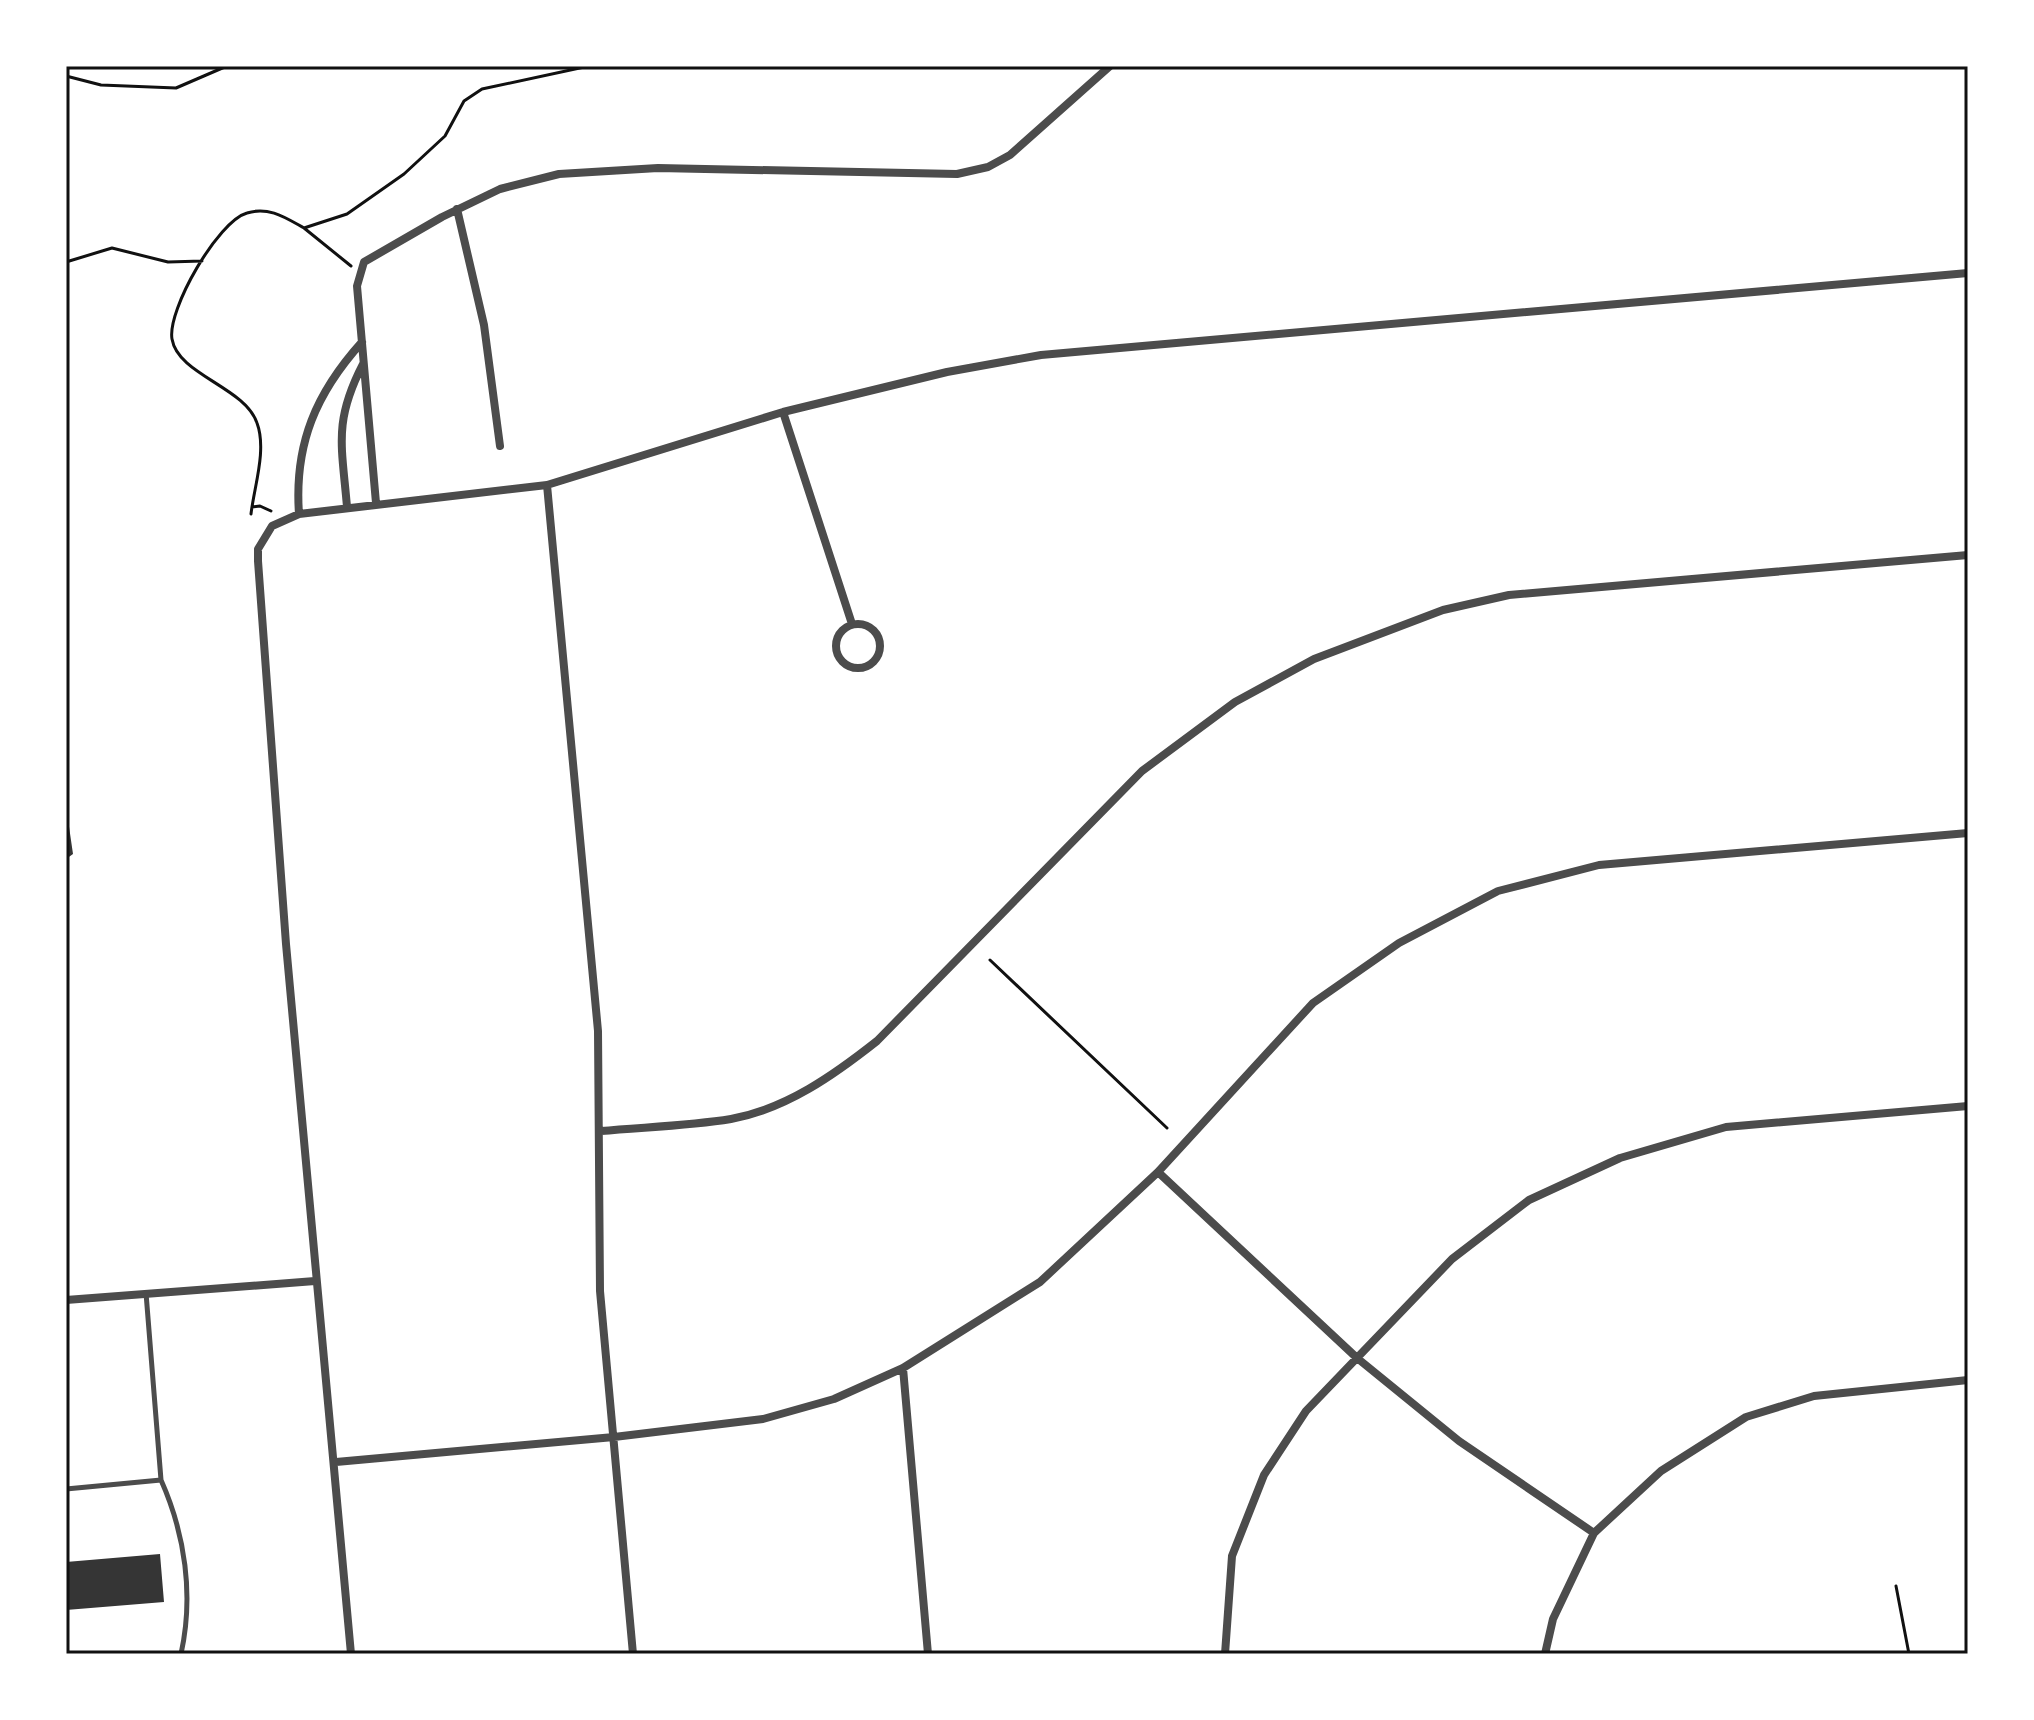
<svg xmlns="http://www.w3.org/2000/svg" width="2034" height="1720" viewBox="0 0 2034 1720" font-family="'Roboto Condensed',sans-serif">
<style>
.building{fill:#353535}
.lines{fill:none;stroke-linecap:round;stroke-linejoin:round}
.path{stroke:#111;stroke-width:3}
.service{stroke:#4c4c4c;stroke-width:5}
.minor{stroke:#4c4c4c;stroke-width:8}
.neatline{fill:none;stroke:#111;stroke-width:3}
</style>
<rect width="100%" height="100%" fill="#fff"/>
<!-- building -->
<path class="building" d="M66,806L73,854L66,859Z
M160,1554L164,1602L66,1610V1562Z"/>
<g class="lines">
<!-- path -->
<path class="path" d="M66,76L101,85L176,88L227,66
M304,228L351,266
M66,262L112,248L168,262L202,261
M252,507L260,506L271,511
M251,514C254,487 267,450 257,423C245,387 178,375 172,339C167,310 218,221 247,213C269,206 286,218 304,228L347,214L404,174L445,136L464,101L482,89L589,66
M990,960L1167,1128
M1896,1586L1909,1654"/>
<!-- service -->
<path class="service" d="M146,1293L161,1480
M66,1489L161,1480C185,1534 194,1595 181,1654"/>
<!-- minor -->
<path class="minor" d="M457,209L484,325L500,446
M783,412L852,624
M547,485L598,1031L600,1291L633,1654
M376,503L357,286L364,262L442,217L500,189L559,174L658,168L957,174L988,167L1010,155L1110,66
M347,507C342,446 333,422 363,364
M299,514C294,444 316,393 362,342
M836 646a22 22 0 1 1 44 0a22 22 0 1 1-44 0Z
M601,1131C644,1127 688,1126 731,1119C786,1109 834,1075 877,1041L1142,771L1235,702L1314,659L1443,610L1509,595L1968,555
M1158,1172L1357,1358L1459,1441L1594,1533
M66,1300L315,1281
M903,1368L928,1654
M336,1462L614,1437L763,1419L834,1399L903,1368L1040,1282L1158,1172L1313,1003L1399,943L1498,891L1599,865L1968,833
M351,1654L286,944L258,561V549L272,526L299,514L547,485L783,412L947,372L1041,355L1968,273
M1225,1654L1232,1556L1264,1475L1306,1411L1452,1259L1529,1200L1620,1158L1726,1127L1968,1106
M1545,1654L1553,1619L1594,1533L1661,1471L1746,1417L1814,1396L1968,1380"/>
</g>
<!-- border -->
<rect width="2034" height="1720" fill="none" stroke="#ffffff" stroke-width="136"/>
<rect x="68" y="68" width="1898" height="1584" class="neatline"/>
</svg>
